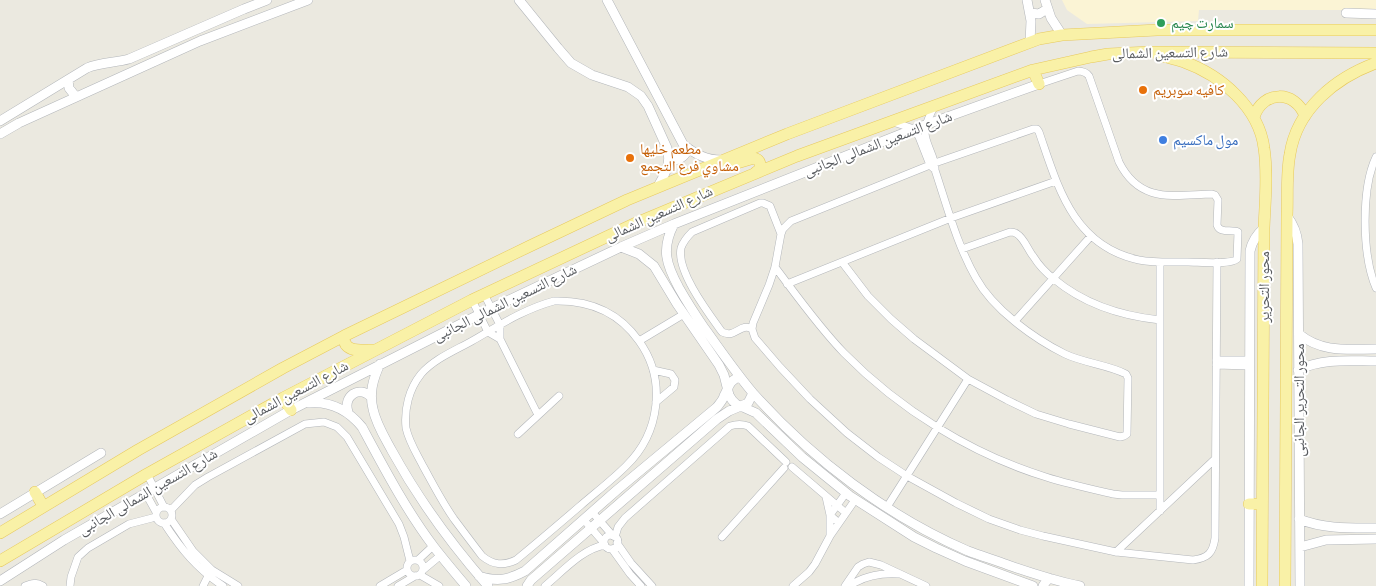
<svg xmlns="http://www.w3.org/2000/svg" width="1376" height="586" viewBox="0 0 1376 586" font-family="'Alegreya Sans','Noto Naskh Arabic',sans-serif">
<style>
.commercial{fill:#fbf4d5}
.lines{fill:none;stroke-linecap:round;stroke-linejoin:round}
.minor-casing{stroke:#b3b6ba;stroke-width:8}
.tertiary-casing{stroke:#b3b6ba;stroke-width:10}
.primary-casing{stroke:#e7c95d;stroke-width:12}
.minor{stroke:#fff;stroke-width:7}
.tertiary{stroke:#fff;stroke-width:9}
.primary{stroke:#f9f1a7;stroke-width:11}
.leisure-dot{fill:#2e9e5b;stroke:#fff;stroke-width:2}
.food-dot{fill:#e8710a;stroke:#fff;stroke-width:2}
.shop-dot{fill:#3f7fe0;stroke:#fff;stroke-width:2}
.labels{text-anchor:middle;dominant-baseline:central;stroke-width:4;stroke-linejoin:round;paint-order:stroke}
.leisure-label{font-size:15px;fill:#27864d;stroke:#fff;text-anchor:start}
.street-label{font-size:15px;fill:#595c60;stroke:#fff}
.food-label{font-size:15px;fill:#c56008;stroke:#fff;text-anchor:start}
.shop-label{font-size:15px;fill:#366cbe;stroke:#fff;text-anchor:start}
</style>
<rect width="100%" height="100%" fill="#ebe9e0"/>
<!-- commercial -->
<path class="commercial" d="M1062,0H1376V10H1199L1198,21L1087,24L1067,10Z"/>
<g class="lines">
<!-- minor casing -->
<g class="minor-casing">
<path id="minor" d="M1039,84L1078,71C1083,71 1086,72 1089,76L1119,162C1140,204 1173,195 1212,194L1215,195L1218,200L1217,225C1220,234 1231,229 1238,232L1237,259C1230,265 1199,262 1188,262C1172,262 1155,263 1139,260C1073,246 1058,187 1039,132L1037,129H1033L935,163L791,221L783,229L781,234L775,267L769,285L753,323L752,329L755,338L780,367L810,399L847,433L878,457L907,476L956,503L989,519L1020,530L1043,536L1116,552L1193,560C1208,558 1213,553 1215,538L1217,262
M893,122L914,129L919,137L930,165L933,168
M1376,157C1361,189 1362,255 1376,288
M962,249L1010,232C1013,232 1015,232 1017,234C1024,238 1028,250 1033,256C1038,264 1046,273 1054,279C1084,304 1122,316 1160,320
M842,262L868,296L891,319L914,339L968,379L1007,400L1036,414L1069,424L1120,437L1124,436L1127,434L1128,378L1126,374C1109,365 1084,363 1065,354C1033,338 993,309 976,278C957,245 947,206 935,170C936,156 924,144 925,130C926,122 931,114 934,106
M775,267C797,296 818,326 844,353C899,409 971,454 1046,477C1068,484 1091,489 1113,494L1122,495H1160
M787,284L951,218L1056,181
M484,294L500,325V339L538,415
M472,300L488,332L500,339
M554,301C589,300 618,311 639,341C667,380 660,433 626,466C612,480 595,493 580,506C559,524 538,542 516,560C503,566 493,565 482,556C472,543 463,531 454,519C442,502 433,484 423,466C417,454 409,442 406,428C404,409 409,389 421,374C434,359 454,351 472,341C498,326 524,309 554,301Z
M1015,321L1091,236
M752,329C740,322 736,339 722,332C709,314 676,271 681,248C683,242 687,237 692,232L760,203H763L770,206L781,234
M639,341L684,314
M1216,360H1249
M1216,365L1249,366
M653,370L671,374L675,380L674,387L656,402
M518,434L559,396
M792,467L846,513
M147,474L164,507
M146,494L156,512
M887,507L968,379
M156 515a8 8 0 1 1 16 0a8 8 0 1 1-16 0Z
M171,510L195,485L208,477L305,424L324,422L337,427L347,437L399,524L404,537L410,561
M1160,511V262
M592,512L613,536
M171,519L193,551L212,570L238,586
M584,520L604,543
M164,523C181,549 197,569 223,586
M839,523L830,515L846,493
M604 542a7 7 0 1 1 14 0a7 7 0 1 1-14 0Z
M830,536L855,500
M615,537L618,527L625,518L730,426C737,424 742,424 748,426L786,462
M722,537L784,468
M617,543L631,563L652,586
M612,549L630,574L641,586
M1116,552L1215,459
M407 568a8 8 0 1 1 16 0a8 8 0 1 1-16 0Z
M418,560L433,546
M423,570L441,555
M420,575L439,586
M25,586C32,583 36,582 43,586
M70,586L71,577L78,557L88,548L129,524L156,517
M203,586L208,576
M380,586L407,570
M398,586L415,576
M545,586C563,571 582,549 605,545
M793,586L809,572L815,564L830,536V515L826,497
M845,586L858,567L863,564L869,562L881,565L926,586
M849,586C864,576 880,573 898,574"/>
</g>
<!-- tertiary casing -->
<g class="tertiary-casing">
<path id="tertiary" d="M519,0L558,48L571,63L592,75L628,87L641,96L648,106L667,148C672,164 665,174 657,188
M607,0L683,144C694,154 706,160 721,160
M1027,0L1031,21L1030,42
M1045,0L1051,18L1062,35
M1030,13L1039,14L1047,9
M1346,13L1376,14
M68,80L69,88L76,97
M0,121L87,68C101,62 115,63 129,59L244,9L267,0
M0,134L19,123L200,41L308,0
M669,159C679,161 685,157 688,148
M1287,216C1294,225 1297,233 1298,244L1300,586
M674,224C661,249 666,264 679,288C687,302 696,316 705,329C721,351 736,373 753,393C812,459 887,516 968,551C981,556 995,560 1008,565C1031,573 1056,581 1080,586
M621,247L639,254L654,266L677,304L719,365L724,375L729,395L732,400L736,404L756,413L802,457L850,496L914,537L936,548L965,561L1033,586
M1299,334C1322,353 1348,349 1376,349
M380,364C373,379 369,393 373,409C376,424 385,438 392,451C419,500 451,544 488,586
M1298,370C1323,358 1349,361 1376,361
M309,403C331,401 348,410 362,427C384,468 406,510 434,547C444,560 455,573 466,586
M348,412C343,396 359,385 371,397
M0,514L101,453
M1299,519C1324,529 1349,528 1376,528
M1300,547L1326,540L1376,539
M479,576C497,582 508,580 525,571L617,490L717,407C720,403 723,400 724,396C729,387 729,380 740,377
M0,581L64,540L291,410L492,308L621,247L674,224L914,129L1039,84
M527,586L531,580L717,419L729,411L748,403L753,393
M1043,586L1045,583L1049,578
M1249,586L1250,251C1252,241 1256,235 1264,228"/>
</g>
<!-- primary casing -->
<g class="primary-casing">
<path id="primary" d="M1162,56C1170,58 1177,60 1184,62C1221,75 1259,108 1264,148C1268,174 1265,202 1264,228L1262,586
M1033,70L1039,84
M1254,117C1263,90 1295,90 1305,116
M727,166L754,158C761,160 763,168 756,172
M344,336C343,353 361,350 373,350
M283,398L291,410
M35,492L43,506
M1249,504H1262
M0,533L138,450L283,368L344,336L530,246L627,200L787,134L1039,39L1062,35L1157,30H1376
M0,561L147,474L283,398L472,300L636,223L797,156L1033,70L1091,57L1108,54L1149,52L1376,53
M1285,586L1287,216C1288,196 1286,174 1290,154C1297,109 1335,78 1376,63"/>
</g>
<!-- minor -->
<use href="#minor" class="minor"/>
<!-- tertiary -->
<use href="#tertiary" class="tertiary"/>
<!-- primary -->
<use href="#primary" class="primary"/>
</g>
<!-- markers -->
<circle class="leisure-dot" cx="1161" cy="23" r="5"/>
<g class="food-dot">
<circle cx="1143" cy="90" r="5"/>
<circle cx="630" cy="158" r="5"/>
</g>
<circle class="shop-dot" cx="1163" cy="140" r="5"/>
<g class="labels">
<!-- leisure labels -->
<g class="leisure-label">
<text x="1171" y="23">سمارت چيم</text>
</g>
<!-- street labels -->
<g class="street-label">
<text transform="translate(1170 53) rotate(-1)">شارع التسعين الشمالى</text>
<text transform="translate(878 144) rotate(-21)">شارع التسعين الشمالى الجانبى</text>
<text transform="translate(659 214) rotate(-24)">شارع التسعين الشمالى</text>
<text transform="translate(1264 287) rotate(-90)">محور التحرير</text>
<text transform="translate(505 303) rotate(-26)">شارع التسعين الشمالى الجانبى</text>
<text transform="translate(296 392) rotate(-28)">شارع التسعين الشمالى</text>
<text transform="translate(1299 400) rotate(-90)">محور التحرير الجانبى</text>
<text transform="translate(148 492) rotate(-30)">شارع التسعين الشمالى الجانبى</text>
</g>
<!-- food labels -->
<g class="food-label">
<text x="1153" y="90">كافيه سوبريم</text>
<text x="640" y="149">مطعم خليها<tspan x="640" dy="17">مشاوي فرع التجمع</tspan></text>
</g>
<!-- shop labels -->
<g class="shop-label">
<text x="1173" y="140">مول ماكسيم</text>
</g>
</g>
</svg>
